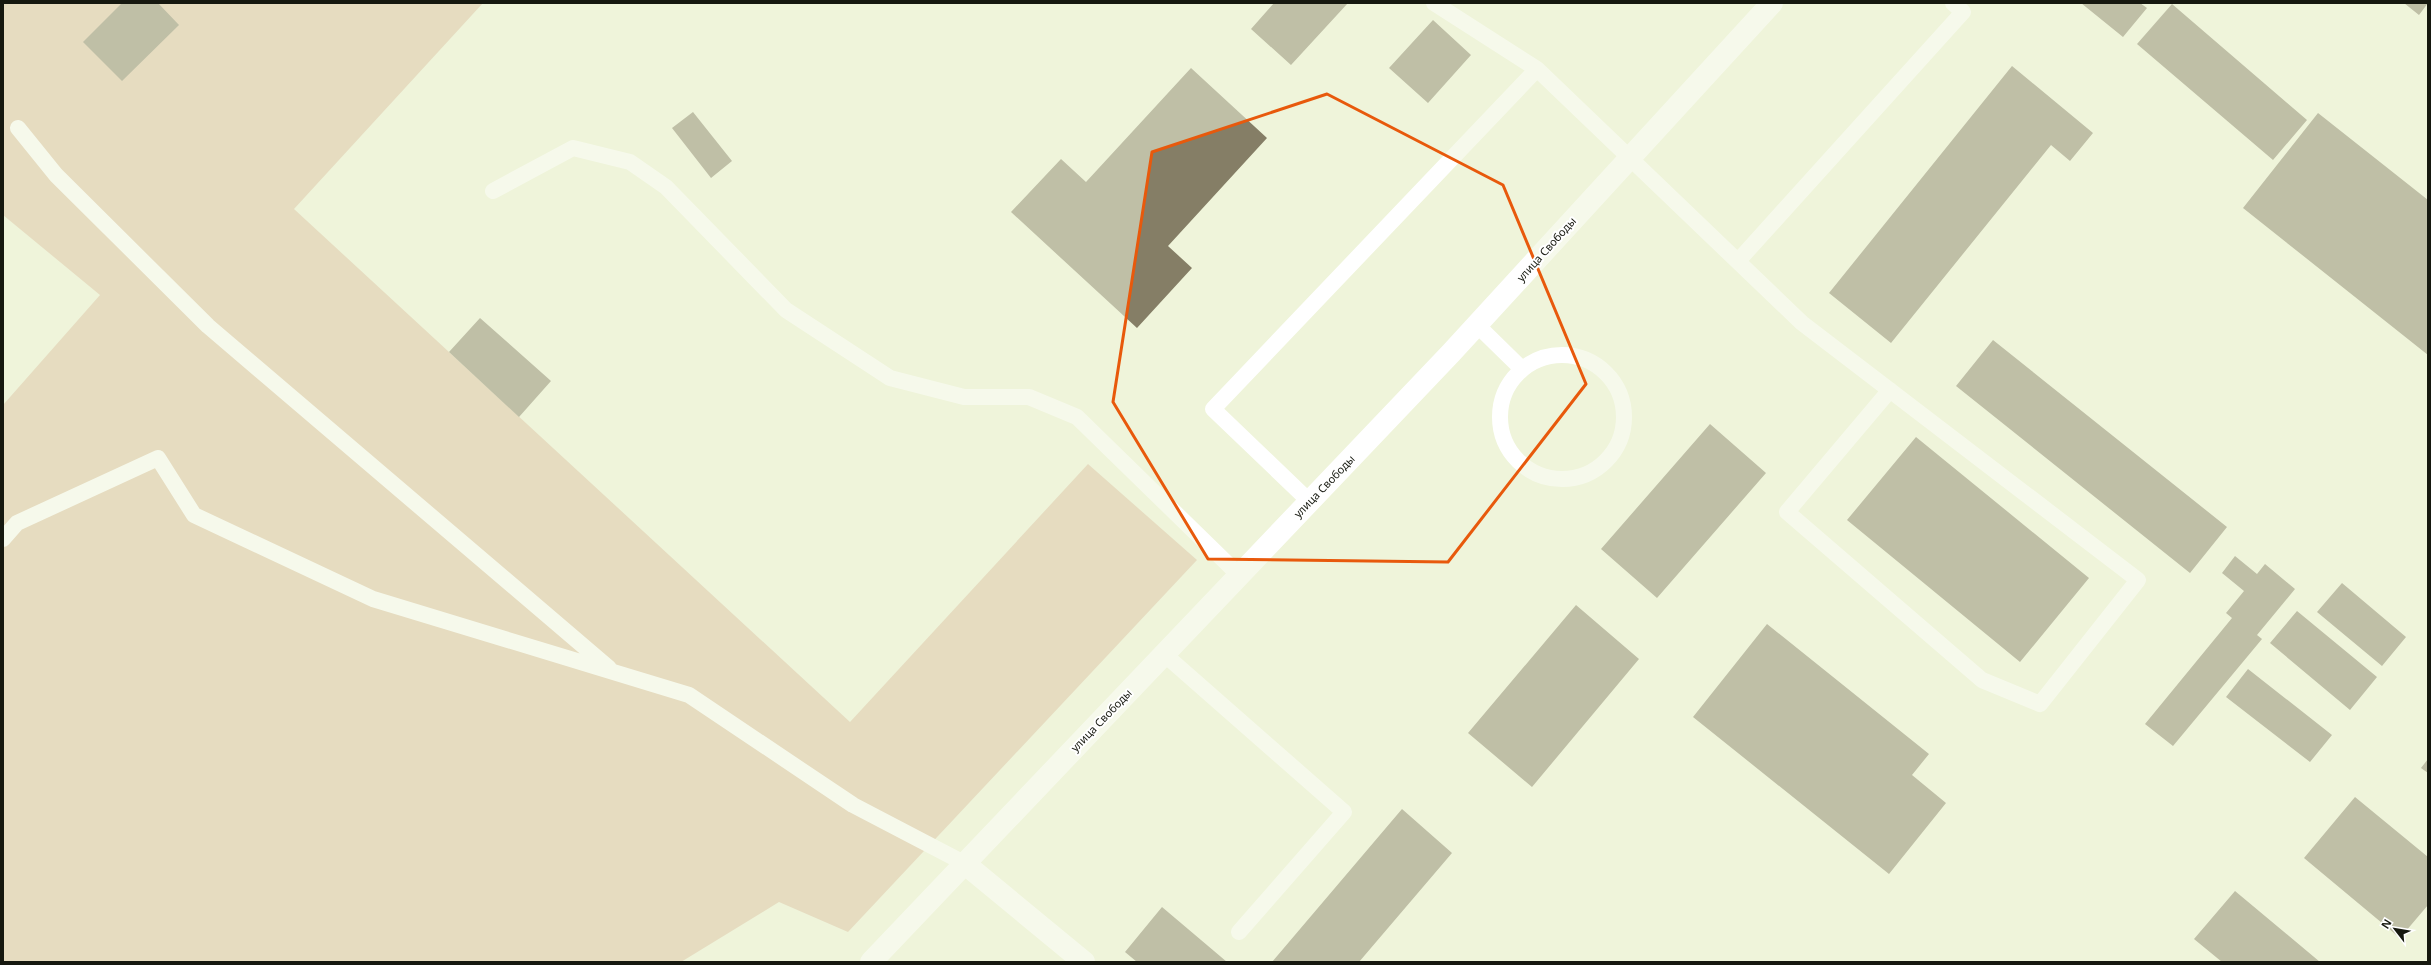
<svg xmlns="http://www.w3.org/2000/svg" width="2431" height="965" viewBox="0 0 2431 965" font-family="'Noto Sans',sans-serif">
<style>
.green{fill:#dbbfa1}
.building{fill:#857e66}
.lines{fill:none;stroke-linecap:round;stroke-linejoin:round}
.service{stroke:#fff;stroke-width:16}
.minor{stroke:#fff;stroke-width:22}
.tertiary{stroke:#fff;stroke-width:22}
.marked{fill:none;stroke:#e8590c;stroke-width:3;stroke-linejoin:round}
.labels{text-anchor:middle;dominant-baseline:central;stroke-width:4;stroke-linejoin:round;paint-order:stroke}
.street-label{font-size:11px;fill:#16180f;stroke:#fff}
</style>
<rect width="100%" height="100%" fill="#eff4da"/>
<!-- green -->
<path class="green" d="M3,3H483L294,209L850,722L1088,464L1197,560L848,932L779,902L681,962H3V405L100,295L3,215Z"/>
<!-- building -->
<path class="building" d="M122,3H158L179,25L122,81L83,42Z
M1274,3H1348L1291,65L1251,29Z
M2081,3H2140L2147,8L2123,37Z
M2404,3H2428L2419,15Z
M2172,4L2307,120L2273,160L2137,44Z
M1433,20L1471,55L1428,103L1389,68Z
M2012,66L2093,133L2070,161L2051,145L1891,343L1829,293Z
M1191,68L1267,138L1168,246L1192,268L1137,328L1011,212L1061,159L1086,182Z
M693,112L732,161L711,178L672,128Z
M2318,113L2428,200V355L2243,208Z
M480,318L551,381L519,417L449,352Z
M1993,340L2227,527L2190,573L1956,386Z
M1710,424L1766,473L1657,598L1601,549Z
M1916,437L2089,578L2020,662L1847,520Z
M2235,556L2257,574L2265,564L2295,589L2257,635L2262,639L2173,746L2145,724L2232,618L2226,613L2244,591L2222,573Z
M2342,583L2406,637L2382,666L2317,612Z
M1576,605L1639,659L1532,787L1468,733Z
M2297,611L2377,677L2350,710L2270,643Z
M1767,624L1929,754L1912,775L1946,803L1889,874L1693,717Z
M2248,669L2332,735L2310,762L2226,697Z
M2428,759V773L2421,768Z
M2355,797L2428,857V905L2400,938L2304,858Z
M1402,809L1452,853L1359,962H1272Z
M2235,891L2320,962H2222L2194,939Z
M1162,907L1227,962H1137L1125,952Z"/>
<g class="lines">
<!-- service -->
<path class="service" d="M1434,3L1537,69
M18,128L56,175L208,326L609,668
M493,191L573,148L630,162L666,187L786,310L890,378L964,397H1029L1077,417L1239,575
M1738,261L1963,12L1953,3
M1477,325L1522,369
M1500 417a62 62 0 1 1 124 0a62 62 0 1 1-124 0Z
M1309,501L1213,409L1537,69L1802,323L2138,580L2040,704L1982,680L1787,512L1890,390
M3,539L17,523L158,458L194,515L373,599L689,695L853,805L964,863
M1164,654L1344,812L1239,932"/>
<!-- minor -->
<path class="minor" d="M964,863L1084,962"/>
<!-- tertiary -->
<path class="tertiary" d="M871,962L1451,353L1772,3"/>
</g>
<!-- marked area -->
<path d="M0 0H2431V965H0ZM1327,94L1503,185L1586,384L1448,562L1208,559L1113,402L1152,152Z" fill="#eff4da" fill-opacity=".55" fill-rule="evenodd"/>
<path class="marked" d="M1327,94L1503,185L1586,384L1448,562L1208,559L1113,402L1152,152Z"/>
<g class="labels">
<!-- street labels -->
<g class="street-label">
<text transform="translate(1546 249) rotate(-48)">улица Свободы</text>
<text transform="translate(1324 486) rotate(-46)">улица Свободы</text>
<text transform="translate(1101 720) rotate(-46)">улица Свободы</text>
</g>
</g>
<!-- border -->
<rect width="2431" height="965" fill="none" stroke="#16180f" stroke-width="8"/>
<!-- north arrow -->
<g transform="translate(2395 929) rotate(301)" stroke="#ffffff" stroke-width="3" paint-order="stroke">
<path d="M0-3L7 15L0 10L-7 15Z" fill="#16180f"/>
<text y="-6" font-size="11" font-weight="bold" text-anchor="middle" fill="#16180f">N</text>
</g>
</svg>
